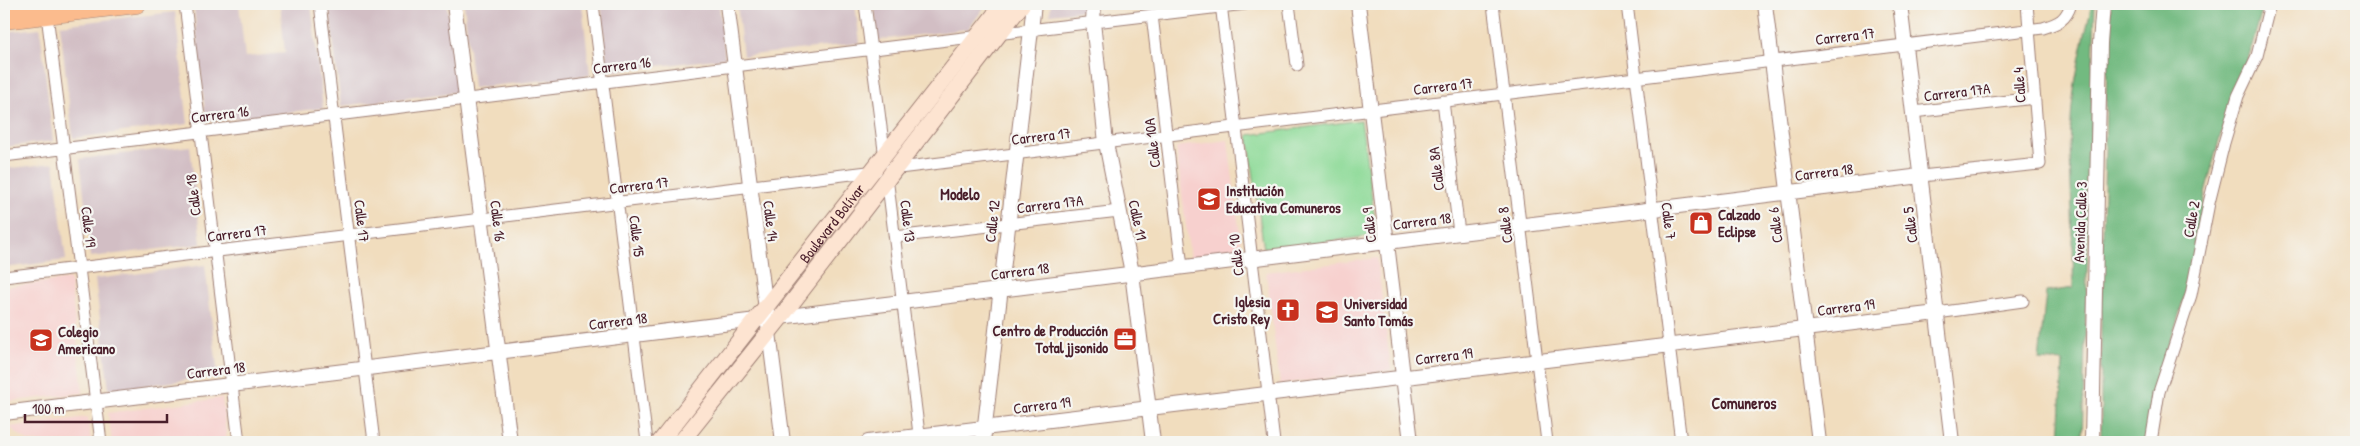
<svg xmlns="http://www.w3.org/2000/svg" width="2360" height="446" viewBox="0 0 2360 446" font-family="'Patrick Hand',sans-serif">
<style>
.built{fill:#f7d0ce}
.industrial{fill:#d2bec4}
.green{fill:#8eda98;stroke:#6c7c62}
.forest{fill:#72ba80;stroke:#5e6c56}
.lines{fill:none;stroke-linecap:round;stroke-linejoin:round}
.minor-casing{stroke:#9e7e74;stroke-width:13}
.tertiary-casing{stroke:#9e7e74;stroke-width:16}
.secondary-casing{stroke:#9e7e74;stroke-width:18}
.primary-casing{stroke:#9e7e74;stroke-width:19}
.minor{stroke:#fff;stroke-width:11}
.tertiary{stroke:#fff;stroke-width:14}
.secondary{stroke:#fde4d1;stroke-width:16}
.primary{stroke:#fbbb8d;stroke-width:18}
.labels{text-anchor:middle;dominant-baseline:central;stroke-width:4.5;stroke-linejoin:round;paint-order:stroke}
.street-label{font-size:15px;fill:#4a1f2b;stroke:#f6f6f2}
.poi-label{font-size:15px;font-weight:bold;fill:#4a1f2b;stroke:#f6f6f2;text-anchor:start}
.neighbourhood-label{font-size:16px;font-weight:bold;fill:#4a1f2b;stroke:#f6f6f2}
</style>
<rect width="100%" height="100%" fill="#f6f6f2"/>
<filter id="ink" filterUnits="userSpaceOnUse"><feTurbulence type="fractalNoise" baseFrequency=".02" numOctaves="2"/><feDisplacementMap in="SourceGraphic" scale="10" xChannelSelector="R" yChannelSelector="G"/><feConvolveMatrix kernelMatrix="1 2 1 2 8 2 1 2 1" color-interpolation-filters="sRGB"/></filter>
<filter id="wash" filterUnits="userSpaceOnUse"><feTurbulence type="fractalNoise" baseFrequency=".0096" numOctaves="4" result="noise"/><feDisplacementMap in="SourceGraphic" scale="20" xChannelSelector="R" yChannelSelector="G"/><feGaussianBlur stdDeviation="1.12" result="paint"/><feColorMatrix in="noise" values="0 0 0 0 0 0 0 0 0 0 0 0 0 0 0 0 0 1.4 0 .05"/><feComposite in="paint" operator="in"/></filter>
<g filter="url(#wash)">
<rect width="100%" height="100%" fill="#f1ddbe"/>
<!-- built -->
<path class="built" d="M1228,140L1242,251L1190,258L1176,147Z
M1377,258L1391,370L1280,384L1266,272Z
M70,279L83,393L4,402V287Z
M222,398L227,442H112L108,413Z
M88,417L91,442H29L9,427Z"/>
<!-- industrial -->
<path class="industrial" d="M239,4L245,57L285,53L280,4H311L323,108L206,122L194,9Z
M329,4H447L457,92L341,106Z
M464,4H582L590,75L473,88Z
M601,4H719L725,58L608,72Z
M737,4H855L860,43L743,56Z
M874,4H987L968,29L878,40Z
M1051,4H1089L1088,10L1050,14Z
M175,12L188,124L73,138L60,25Z
M40,28L53,141L4,147V32Z
M190,146L201,244L91,257L80,159Z
M54,163L66,260L4,268V169Z
M205,265L218,376L109,390L95,279Z"/>
<!-- green -->
<path class="green" d="M1361,120L1377,235L1264,250L1248,135Z"/>
<!-- forest -->
<path class="forest" d="M2092,4H2095L2082,442H2059L2063,362L2039,360L2046,292L2073,288C2075,232 2068,176 2071,120C2073,81 2083,42 2092,4Z
M2111,4H2264L2249,56L2231,96L2206,189L2189,279L2177,322L2155,379L2145,442H2101V322L2107,60Z"/>
</g>
<g filter="url(#ink)">
<g class="lines">
<!-- minor casing -->
<g class="minor-casing">
<path id="minor" d="M185,4L239,442
M320,4L374,442
M593,4L647,442
M865,4L885,158
M1221,4L1274,442
M1289,4L1297,65
M1493,4L1547,442
M1627,4L1681,442
M47,15L101,442
M1152,15L1182,267
M996,34L1245,4
M1443,101L1459,233
M1913,112L2035,98
M4,156L980,36
M891,169L2043,28C2059,23 2066,20 2071,4
M1921,176L2040,164L2027,4
M887,177L920,442
M895,237L1119,211
M4,277L876,171
M1937,313L2023,301
M2151,442L2159,392L2191,295L2209,203L2224,143L2238,96L2257,56L2270,4"/>
</g>
<!-- tertiary casing -->
<g class="tertiary-casing">
<path id="tertiary" d="M454,4L510,442
M727,4L783,442
M1094,4L1093,22L1106,143L1132,273L1153,442
M1358,4L1411,442
M1765,4L1819,442
M1900,4L1952,442
M4,413L1921,176
M868,442L1937,313
M983,442L1034,4
M2092,442L2100,43L2103,4"/>
</g>
<!-- secondary casing -->
<g class="secondary-casing">
<g id="secondary">
<path id="s1" d="M660,442L1003,4"/>
<path d="M681,442L781,317L1022,4"/>
</g>
</g>
<!-- primary casing -->
<g class="primary-casing">
<path id="primary" d="M4,7L31,4
M4,20L137,4"/>
</g>
<!-- minor -->
<use href="#minor" class="minor"/>
<!-- tertiary -->
<use href="#tertiary" class="tertiary"/>
<!-- secondary -->
<use href="#secondary" class="secondary"/>
<!-- primary -->
<use href="#primary" class="primary"/>
</g>
</g>
<!-- icons -->
<defs>
<g id="school-square" transform="scale(1.25)"><rect x="-9" y="-9" width="18" height="18" rx="4" fill="#c8321e" stroke="#f6f6f2"/><path d="M0-5L7-2L0 1L-7-2ZM-4 1L0 2.5L4 1V4Q0 6-4 4Z" fill="#fff"/></g>
<g id="shop-square" transform="scale(1.25)"><rect x="-9" y="-9" width="18" height="18" rx="4" fill="#c8321e" stroke="#f6f6f2"/><path d="M-5-2.5h2.3a2.7 3.5 0 0 1 5.4 0H5L5.5 6h-11ZM-1.5-2.5h3a1.5 2.3 0 0 0-3 0Z" fill="#fff"/></g>
<g id="church-square" transform="scale(1.25)"><rect x="-9" y="-9" width="18" height="18" rx="4" fill="#c8321e" stroke="#f6f6f2"/><path d="M-1.2-6h2.4v3.5h3.3v2.4h-3.3V6h-2.4V-.1h-3.3v-2.4h3.3Z" fill="#fff"/></g>
<g id="university-square" transform="scale(1.25)"><rect x="-9" y="-9" width="18" height="18" rx="4" fill="#c8321e" stroke="#f6f6f2"/><path d="M0-5L7-2L0 1L-7-2ZM-4 1L0 2.5L4 1V4Q0 6-4 4Z" fill="#fff"/></g>
<g id="office-square" transform="scale(1.25)"><rect x="-9" y="-9" width="18" height="18" rx="4" fill="#c8321e" stroke="#f6f6f2"/><path d="M-6-3h4V-5.5h4V-3h4V5H-6ZM-1-4.5V-3h2v-1.5ZM-6 0V1H6V0Z" fill="#fff"/></g>
</defs>
<g fill-rule="evenodd">
<use href="#school-square" x="1209" y="199"/>
<use href="#shop-square" x="1701" y="223"/>
<use href="#church-square" x="1288" y="310"/>
<use href="#university-square" x="1327" y="312"/>
<use href="#office-square" x="1125" y="339"/>
<use href="#school-square" x="41" y="340"/>
</g>
<g class="labels">
<!-- street labels -->
<g class="street-label">
<text transform="translate(1845 36) rotate(-7)">Carrera 17</text>
<text transform="translate(622 65) rotate(-7)">Carrera 16</text>
<text transform="translate(2019 85) rotate(-94)">Calle 4</text>
<text transform="translate(1443 86) rotate(-7)">Carrera 17</text>
<text transform="translate(1957 92) rotate(-7)">Carrera 17A</text>
<text transform="translate(220 114) rotate(-7)">Carrera 16</text>
<text transform="translate(1041 136) rotate(-7)">Carrera 17</text>
<text transform="translate(1152 143) rotate(-97)">Calle 10A</text>
<text transform="translate(1436 169) rotate(-97)">Calle 8A</text>
<text transform="translate(1824 172) rotate(-7)">Carrera 18</text>
<text transform="translate(639 185) rotate(-7)">Carrera 17</text>
<text transform="translate(193 195) rotate(-97)">Calle 18</text>
<text transform="translate(1050 204) rotate(-7)">Carrera 17A</text>
<text transform="translate(2191 219) rotate(-80)">Calle 2</text>
<text transform="translate(1138 220) rotate(78)">Calle 11</text>
<text transform="translate(362 221) rotate(83)">Calle 17</text>
<text transform="translate(498 221) rotate(83)">Calle 16</text>
<text transform="translate(771 221) rotate(83)">Calle 14</text>
<text transform="translate(908 221) rotate(83)">Calle 13</text>
<text transform="translate(992 221) rotate(-84)">Calle 12</text>
<text transform="translate(1422 221) rotate(-7)">Carrera 18</text>
<text transform="translate(1669 221) rotate(83)">Calle 7</text>
<text transform="translate(2080 222) rotate(-88)">Avenida Calle 3</text>
<text stroke="none"><textPath href="#s1" startOffset="278">Boulevard Bolívar</textPath></text>
<text transform="translate(1369 225) rotate(-97)">Calle 9</text>
<text transform="translate(1505 225) rotate(-97)">Calle 8</text>
<text transform="translate(1775 225) rotate(-97)">Calle 6</text>
<text transform="translate(1910 225) rotate(-97)">Calle 5</text>
<text transform="translate(89 227) rotate(83)">Calle 19</text>
<text transform="translate(237 233) rotate(-7)">Carrera 17</text>
<text transform="translate(637 236) rotate(83)">Calle 15</text>
<text transform="translate(1236 255) rotate(-97)">Calle 10</text>
<text transform="translate(1020 271) rotate(-7)">Carrera 18</text>
<text transform="translate(1846 307) rotate(-7)">Carrera 19</text>
<text transform="translate(618 321) rotate(-7)">Carrera 18</text>
<text transform="translate(1444 356) rotate(-7)">Carrera 19</text>
<text transform="translate(216 370) rotate(-7)">Carrera 18</text>
<text transform="translate(1042 405) rotate(-7)">Carrera 19</text>
</g>
<!-- poi labels -->
<g class="poi-label">
<text x="1226" y="190">Institución<tspan x="1226" dy="17">Educativa Comuneros</tspan></text>
<text x="1718" y="214">Calzado<tspan x="1718" dy="17">Eclipse</tspan></text>
<text x="1270" y="301" text-anchor="end">Iglesia<tspan x="1270" dy="17">Cristo Rey</tspan></text>
<text x="1344" y="303">Universidad<tspan x="1344" dy="17">Santo Tomás</tspan></text>
<text x="1108" y="330" text-anchor="end">Centro de Producción<tspan x="1108" dy="17">Total jjsonido</tspan></text>
<text x="58" y="331">Colegio<tspan x="58" dy="17">Americano</tspan></text>
</g>
<!-- neighbourhood labels -->
<g class="neighbourhood-label">
<text x="960" y="194">Modelo</text>
<text x="1744" y="403">Comuneros</text>
</g>
</g>
<!-- margin -->
<rect width="2360" height="446" fill="none" stroke="#f6f6f2" stroke-width="20"/>
<!-- scale -->
<path d="M25 414v8h142v-8" fill="none" stroke="#4a1f2b" stroke-width="2.5"/>
<text x="32" y="414" font-size="15" fill="#4a1f2b" stroke="#f6f6f2" stroke-width="4" paint-order="stroke">100 m</text>
</svg>
